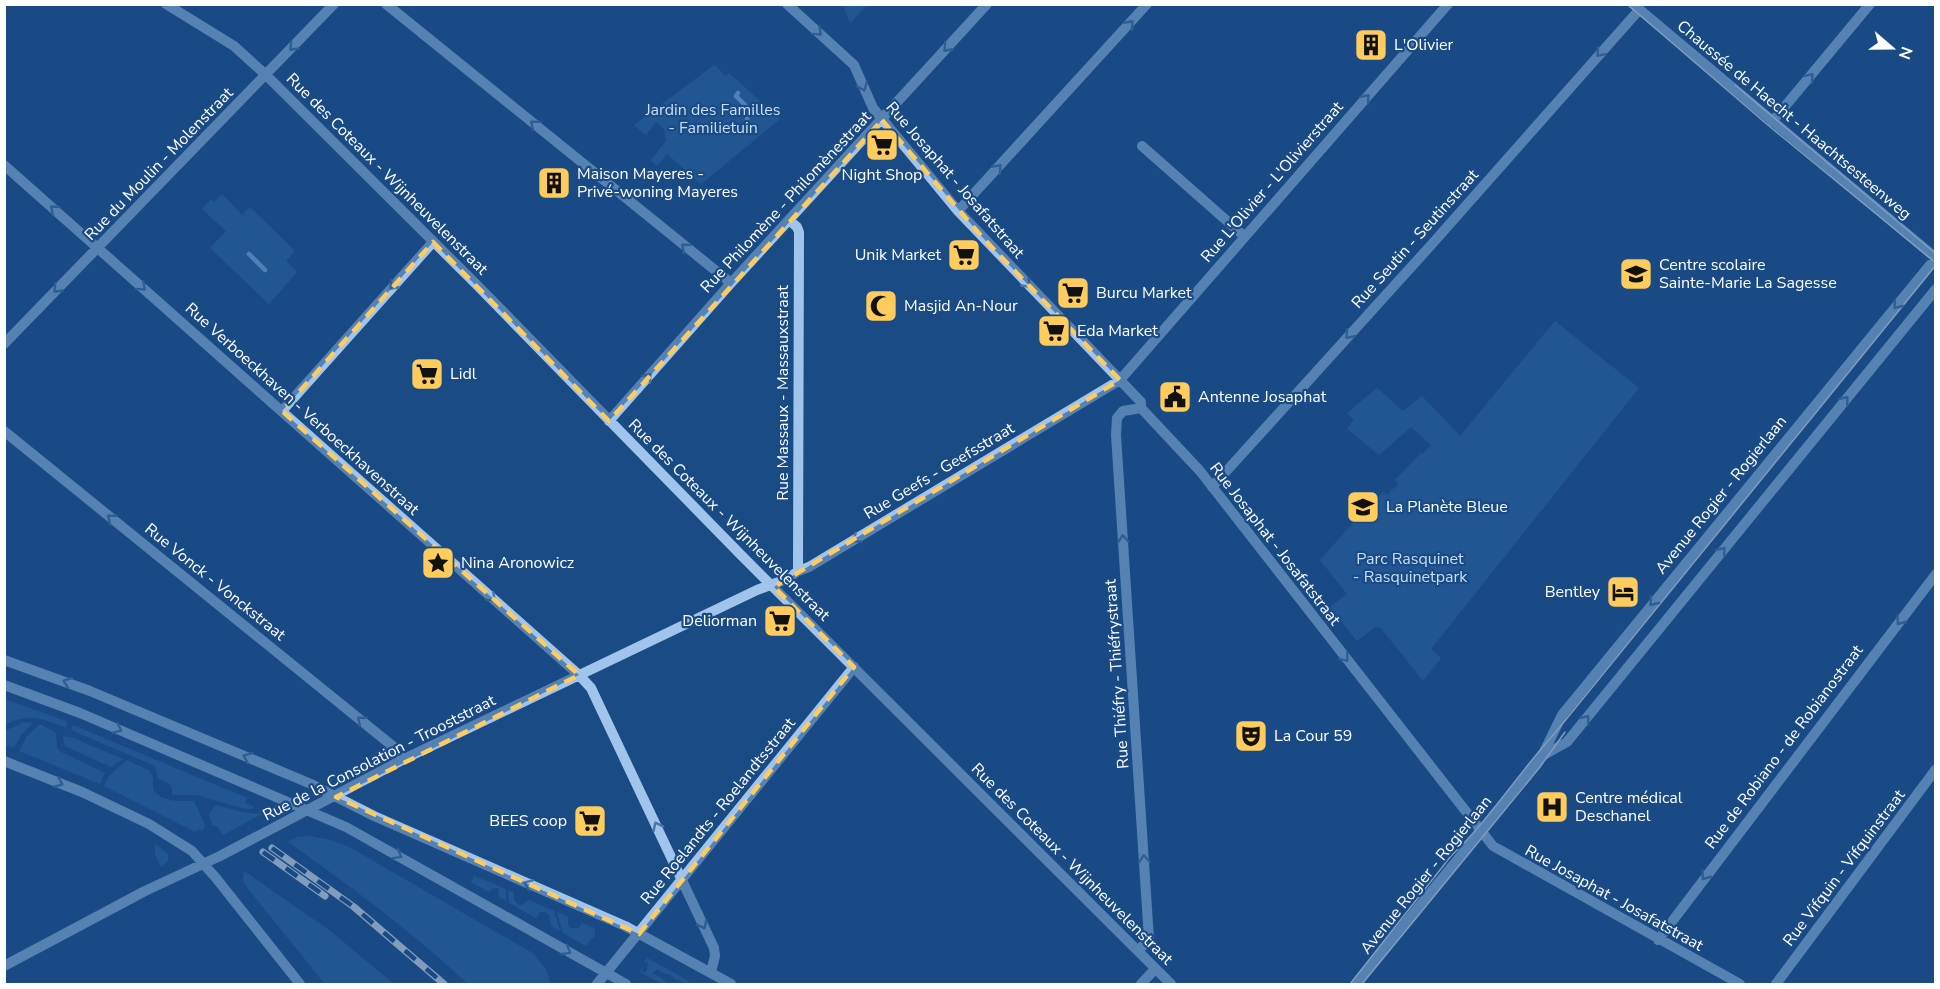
<svg xmlns="http://www.w3.org/2000/svg" width="1940" height="989" viewBox="0 0 1940 989" font-family="'Nunito Sans',sans-serif">
<style>
.green{fill:#2d65a3}
.lines{fill:none;stroke-linecap:round;stroke-linejoin:round}
.stream{stroke:#94c0ee;stroke-width:4.5}
.minor{stroke:#a1c4ec;stroke-width:10}
.tram{stroke:#fff;stroke-width:1.5}
.rail-casing{stroke:#fff;stroke-width:7}
.rail{stroke:#1a4b85;stroke-width:4.5;stroke-dasharray:14;stroke-linecap:butt}
.oneway{stroke:#4975a9}
.marked{fill:none;stroke:#fdcc5d;stroke-width:4.5;stroke-dasharray:12 8;stroke-linejoin:round}
.labels{text-anchor:middle;dominant-baseline:central;stroke-width:4.5;stroke-linejoin:round;paint-order:stroke}
.poi-label{font-size:16px;fill:#fff;stroke:#1a4b85;text-anchor:start}
.park-label{font-size:16px;fill:#c6def9;stroke:#1a4b85}
.street-label{font-size:16px;fill:#fff;stroke:#1a4b85}
</style>
<rect width="100%" height="100%" fill="#1a4b85"/>
<!-- green -->
<path class="green" d="M843,5H867L850,23Z
M714,65L726,76L729,73L780,119L701,184L667,154L657,166L651,160L666,141L664,129L656,122L646,135L634,125Z
M222,194L242,215L250,207L295,251L286,261L297,272L269,304L210,248L226,231L202,209L211,199L214,202Z
M1555,321L1639,388L1431,649L1441,658L1423,681L1381,628L1375,627L1357,641L1330,607L1347,594L1320,560L1361,514L1365,517L1377,506L1373,502L1383,492L1387,495L1398,484L1395,480L1421,453L1423,454L1431,445L1411,427L1379,455L1347,429L1354,420L1347,413L1377,388L1403,411L1422,396L1460,436Z
M5,699L68,722L66,728C43,719 28,712 5,725Z
M24,722L33,723L22,734L14,748L5,745V731Z
M40,724L56,733L57,748L61,752L105,773L100,784L19,751L27,736Z
M73,725L247,798L245,803L253,806L254,809H245L197,795H172C174,785 167,781 158,779L155,766L71,730Z
M63,736L73,738L123,759L111,767L65,746Z
M127,760L150,771L153,777V790C163,803 180,801 194,801L206,827L204,826L203,831L198,829L195,832L104,786L110,775Z
M216,805L242,812L262,814L223,835L217,826H213L209,814Z
M310,836L331,840L349,847L534,954L547,971L550,984H468C412,932 351,886 288,842L297,837Z
M155,844L168,854V861L161,867L155,853Z
M244,871L329,930L394,984H325L249,890L243,881Z
M474,876L506,889V901L499,897L498,888H493L489,892L471,882Z
M508,890L514,893V900L519,905H522L529,900L554,911L560,931L551,926L549,915L546,912H540L536,918L509,903Z
M557,912L568,917V925L570,928H579L582,923L595,929V936L591,939L586,946L563,933Z
M647,958L689,981L687,984L674,979L670,974H665L657,969L652,973L663,979L667,984H662L640,972L642,967L643,973L647,970L648,962L644,963Z"/>
<g class="lines">
<!-- stream -->
<path class="stream" d="M738,93L736,96L748,108L747,121
M249,254L265,270"/>
<!-- minor -->
<path class="minor" d="M166,4L234,46L266,75L476,284L741,555L1171,984
M386,4L731,283
M787,4L854,65L873,108L958,211L1141,402V408L1200,471L1493,846L1740,984
M1633,4L1936,258
M1772,122L1870,4
M1142,146L1244,236
M4,165L579,675L591,688L714,948L715,956L711,972
M958,211L1147,4
M789,220L797,227L799,232L798,571
M4,344L334,4
M282,411L433,242
M609,421L731,283L987,4
M4,431L395,748L404,759
M1212,487L1432,244L1639,10
M4,660L90,691L311,784L374,816L625,926L731,984
M4,685L80,713L346,827L626,984
M1542,756L1567,742L1936,289
M4,761L82,792L149,824L192,851L216,878L300,984
M1658,940L1936,574
M1138,951L1149,939L1116,435L1117,418L1123,411L1141,408
M4,966L145,891L220,856L404,759L757,590L787,579L798,571L809,567L1120,380L1448,4
M597,984L854,667
M1141,984L1155,969
M1356,984L1542,756L1562,715L1930,265L1936,261
M1776,984L1936,769"/>
<!-- tram -->
<path class="tram" d="M1627,4L1769,126L1936,263
M1735,85L1935,253
M1350,984L1451,856C1490,819 1519,772 1555,733L1936,265
M1362,984L1540,767L1565,732"/>
<!-- rail casing -->
<g class="rail-casing">
<path id="rail" d="M272,848L354,907L444,984
M263,852L325,896"/>
</g>
<!-- rail -->
<use href="#rail" class="rail"/>
</g>
<!-- one-way arrows -->
<defs><path id="oneway-chevron" d="M-2-3.5L2.5 0L-2 3.5" fill="none" stroke-width="1.6" stroke-linecap="round" stroke-linejoin="round" transform="scale(1.5)"/></defs>
<g class="oneway">
<use href="#oneway-chevron" transform="translate(1130 24) rotate(-48)"/>
<use href="#oneway-chevron" transform="translate(818 32) rotate(42)"/>
<use href="#oneway-chevron" transform="translate(293 47) rotate(134)"/>
<use href="#oneway-chevron" transform="translate(947 48) rotate(132)"/>
<use href="#oneway-chevron" transform="translate(1600 53) rotate(131)"/>
<use href="#oneway-chevron" transform="translate(1810 77) rotate(-50)"/>
<use href="#oneway-chevron" transform="translate(863 87) rotate(68)"/>
<use href="#oneway-chevron" transform="translate(1366 98) rotate(-49)"/>
<use href="#oneway-chevron" transform="translate(534 124) rotate(-141)"/>
<use href="#oneway-chevron" transform="translate(998 168) rotate(-48)"/>
<use href="#oneway-chevron" transform="translate(54 209) rotate(-139)"/>
<use href="#oneway-chevron" transform="translate(685 247) rotate(-140)"/>
<use href="#oneway-chevron" transform="translate(1027 284) rotate(46)"/>
<use href="#oneway-chevron" transform="translate(393 286) rotate(132)"/>
<use href="#oneway-chevron" transform="translate(142 287) rotate(42)"/>
<use href="#oneway-chevron" transform="translate(57 289) rotate(134)"/>
<use href="#oneway-chevron" transform="translate(1897 305) rotate(129)"/>
<use href="#oneway-chevron" transform="translate(1349 335) rotate(132)"/>
<use href="#oneway-chevron" transform="translate(648 377) rotate(-48)"/>
<use href="#oneway-chevron" transform="translate(1845 400) rotate(-51)"/>
<use href="#oneway-chevron" transform="translate(111 518) rotate(-141)"/>
<use href="#oneway-chevron" transform="translate(856 539) rotate(149)"/>
<use href="#oneway-chevron" transform="translate(1123 539) rotate(-94)"/>
<use href="#oneway-chevron" transform="translate(1722 551) rotate(-51)"/>
<use href="#oneway-chevron" transform="translate(492 598) rotate(42)"/>
<use href="#oneway-chevron" transform="translate(1653 602) rotate(129)"/>
<use href="#oneway-chevron" transform="translate(1900 621) rotate(127)"/>
<use href="#oneway-chevron" transform="translate(1345 658) rotate(52)"/>
<use href="#oneway-chevron" transform="translate(67 682) rotate(-160)"/>
<use href="#oneway-chevron" transform="translate(1586 719) rotate(-51)"/>
<use href="#oneway-chevron" transform="translate(361 720) rotate(-140)"/>
<use href="#oneway-chevron" transform="translate(118 729) rotate(23)"/>
<use href="#oneway-chevron" transform="translate(247 757) rotate(-157)"/>
<use href="#oneway-chevron" transform="translate(59 783) rotate(22)"/>
<use href="#oneway-chevron" transform="translate(657 826) rotate(-116)"/>
<use href="#oneway-chevron" transform="translate(398 855) rotate(29)"/>
<use href="#oneway-chevron" transform="translate(1144 859) rotate(-94)"/>
<use href="#oneway-chevron" transform="translate(1705 876) rotate(127)"/>
<use href="#oneway-chevron" transform="translate(528 884) rotate(-157)"/>
<use href="#oneway-chevron" transform="translate(703 925) rotate(64)"/>
<use href="#oneway-chevron" transform="translate(567 951) rotate(30)"/>
</g>
<!-- marked area -->
<path d="M0 0H1940V989H0ZM882,120L983,238L1120,380L774,587L854,667L639,934L336,797L579,675L282,411L433,242L609,421Z" fill="#1a4b85" fill-opacity=".55" fill-rule="evenodd"/>
<path class="marked" d="M882,120L983,238L1120,380L774,587L854,667L639,934L336,797L579,675L282,411L433,242L609,421Z"/>
<!-- icons -->
<defs>
<g id="building-square" transform="scale(1.725)"><rect x="-9" y="-9" width="18" height="18" rx="4" fill="#fdcc5d" stroke="#1a4b85"/><path d="M-4-6H4V6H1V3H-1V6H-4ZM-2.5-4.3h1.7v1.8h-1.7ZM.8-4.3h1.7v1.8H.8ZM-2.5-1h1.7V.8h-1.7ZM.8-1h1.7V.8H.8Z" fill="#111"/></g>
<g id="supermarket-square" transform="scale(1.725)"><rect x="-9" y="-9" width="18" height="18" rx="4" fill="#fdcc5d" stroke="#1a4b85"/><path d="M-6-5.5h2.5l.6 2H6L4.5 2H-2.5L-4.4-4H-6ZM-1.5 3.2a1.3 1.3 0 1 0 .1 0ZM3 3.2a1.3 1.3 0 1 0 .1 0Z" fill="#111"/></g>
<g id="school-square" transform="scale(1.725)"><rect x="-9" y="-9" width="18" height="18" rx="4" fill="#fdcc5d" stroke="#1a4b85"/><path d="M0-5L7-2L0 1L-7-2ZM-4 1L0 2.5L4 1V4Q0 6-4 4Z" fill="#111"/></g>
<g id="mosque-square" transform="scale(1.725)"><rect x="-9" y="-9" width="18" height="18" rx="4" fill="#fdcc5d" stroke="#1a4b85"/><path d="M3.5-4.9A6 6 0 1 0 3.5 4.9A5 5 0 1 1 3.5-4.9Z" fill="#111"/></g>
<g id="civic-square" transform="scale(1.725)"><rect x="-9" y="-9" width="18" height="18" rx="4" fill="#fdcc5d" stroke="#1a4b85"/><path d="M-.6-6.5H3V-4.5H.6V-3L4-1V1h2V6H-6V1h2V-1L-.6-3ZM-1.2 2.5V6h2.4V2.5Z" fill="#111"/></g>
<g id="sight-square" transform="scale(1.725)"><rect x="-9" y="-9" width="18" height="18" rx="4" fill="#fdcc5d" stroke="#1a4b85"/><path d="M0-6L1.8-2.2L6-1.7L2.9 1.2L3.7 5.4L0 3.3L-3.7 5.4L-2.9 1.2L-6-1.7L-1.8-2.2Z" fill="#111"/></g>
<g id="hotel-square" transform="scale(1.725)"><rect x="-9" y="-9" width="18" height="18" rx="4" fill="#fdcc5d" stroke="#1a4b85"/><path d="M-6-4.5h1.5V1H6V5H4.5V3h-9V5H-6ZM-4 0a1.8 1.8 0 1 1 3.6 0ZM.5 0V-2.5h3Q6-2.5 6 0Z" fill="#111"/></g>
<g id="theatre-square" transform="scale(1.725)"><rect x="-9" y="-9" width="18" height="18" rx="4" fill="#fdcc5d" stroke="#1a4b85"/><path d="M-5-5.5Q0-4 5-5.5V0Q5 5 0 6Q-5 5-5 0ZM-3.3-2.5H-1v1.5H-3.3ZM1-2.5H3.3v1.5H1ZM-2.8 1Q0 5.5 2.8 1Z" fill="#111"/></g>
<g id="hospital-square" transform="scale(1.725)"><rect x="-9" y="-9" width="18" height="18" rx="4" fill="#fdcc5d" stroke="#1a4b85"/><path d="M-5-5h3v3.5h4V-5h3V5h-3V1.5h-4V5h-3Z" fill="#111"/></g>
</defs>
<g fill-rule="evenodd">
<use href="#building-square" x="1371" y="45"/>
<use href="#supermarket-square" x="882" y="145"/>
<use href="#building-square" x="554" y="183"/>
<use href="#supermarket-square" x="964" y="255"/>
<use href="#school-square" x="1636" y="274"/>
<use href="#supermarket-square" x="1073" y="293"/>
<use href="#mosque-square" x="881" y="306"/>
<use href="#supermarket-square" x="1054" y="331"/>
<use href="#supermarket-square" x="427" y="374"/>
<use href="#civic-square" x="1175" y="397"/>
<use href="#school-square" x="1363" y="507"/>
<use href="#sight-square" x="438" y="563"/>
<use href="#hotel-square" x="1623" y="592"/>
<use href="#supermarket-square" x="780" y="621"/>
<use href="#theatre-square" x="1251" y="736"/>
<use href="#hospital-square" x="1552" y="807"/>
<use href="#supermarket-square" x="590" y="821"/>
</g>
<g class="labels">
<!-- poi labels -->
<g class="poi-label">
<text x="1394" y="45">L'Olivier</text>
<text x="577" y="174">Maison Mayeres -<tspan x="577" dy="18">Privé-woning Mayeres</tspan></text>
<text x="882" y="175" text-anchor="middle">Night Shop</text>
<text x="941" y="255" text-anchor="end">Unik Market</text>
<text x="1659" y="265">Centre scolaire<tspan x="1659" dy="18">Sainte-Marie La Sagesse</tspan></text>
<text x="1096" y="293">Burcu Market</text>
<text x="904" y="306">Masjid An-Nour</text>
<text x="1077" y="331">Eda Market</text>
<text x="450" y="374">Lidl</text>
<text x="1198" y="397">Antenne Josaphat</text>
<text x="1386" y="507">La Planète Bleue</text>
<text x="461" y="563">Nina Aronowicz</text>
<text x="1600" y="592" text-anchor="end">Bentley</text>
<text x="757" y="621" text-anchor="end">Deliorman</text>
<text x="1274" y="736">La Cour 59</text>
<text x="1575" y="798">Centre médical<tspan x="1575" dy="18">Deschanel</tspan></text>
<text x="567" y="821" text-anchor="end">BEES coop</text>
</g>
<!-- park labels -->
<g class="park-label">
<text x="713" y="110">Jardin des Familles<tspan x="713" dy="18">- Familietuin</tspan></text>
<text x="1410" y="559">Parc Rasquinet<tspan x="1410" dy="18">- Rasquinetpark</tspan></text>
</g>
<!-- street labels -->
<g class="street-label">
<text transform="translate(1794 120) rotate(40)">Chaussée de Haecht - Haachtsesteenweg</text>
<text transform="translate(159 164) rotate(-46)">Rue du Moulin - Molenstraat</text>
<text transform="translate(387 174) rotate(45)">Rue des Coteaux - Wijnheuvelenstraat</text>
<text transform="translate(955 180) rotate(49)">Rue Josaphat - Josafatstraat</text>
<text transform="translate(1272 182) rotate(-49)">Rue L'Olivier - L'Olivierstraat</text>
<text transform="translate(786 202) rotate(-47)">Rue Philomène - Philomènestraat</text>
<text transform="translate(1415 239) rotate(-48)">Rue Seutin - Seutinstraat</text>
<text transform="translate(783 393) rotate(-90)">Rue Massaux - Massauxstraat</text>
<text transform="translate(302 409) rotate(42)">Rue Verboeckhaven - Verboeckhavenstraat</text>
<text transform="translate(939 471) rotate(-31)">Rue Geefs - Geefsstraat</text>
<text transform="translate(1721 495) rotate(-51)">Avenue Rogier - Rogierlaan</text>
<text transform="translate(729 520) rotate(45)">Rue des Coteaux - Wijnheuvelenstraat</text>
<text transform="translate(1275 544) rotate(52)">Rue Josaphat - Josafatstraat</text>
<text transform="translate(215 582) rotate(39)">Rue Vonck - Vonckstraat</text>
<text transform="translate(1117 674) rotate(-94)">Rue Thiéfry - Thiéfrystraat</text>
<text transform="translate(1784 747) rotate(-53)">Rue de Robiano - de Robianostraat</text>
<text transform="translate(379 758) rotate(-27)">Rue de la Consolation - Trooststraat</text>
<text transform="translate(718 811) rotate(-51)">Rue Roelandts - Roelandtsstraat</text>
<text transform="translate(1072 864) rotate(45)">Rue des Coteaux - Wijnheuvelenstraat</text>
<text transform="translate(1844 868) rotate(-53)">Rue Vifquin - Vifquinstraat</text>
<text transform="translate(1426 875) rotate(-51)">Avenue Rogier - Rogierlaan</text>
<text transform="translate(1614 898) rotate(29)">Rue Josaphat - Josafatstraat</text>
</g>
</g>
<!-- border -->
<rect width="1940" height="989" fill="none" stroke="#ffffff" stroke-width="12"/>
<!-- north arrow -->
<g transform="translate(1892 48) rotate(110)" stroke="#1a4b85" stroke-width="4.5" paint-order="stroke">
<path d="M0-4.5L10 22L0 15L-10 22Z" fill="#ffffff"/>
<text y="-9" font-size="16" font-weight="bold" text-anchor="middle" fill="#ffffff">N</text>
</g>
</svg>
